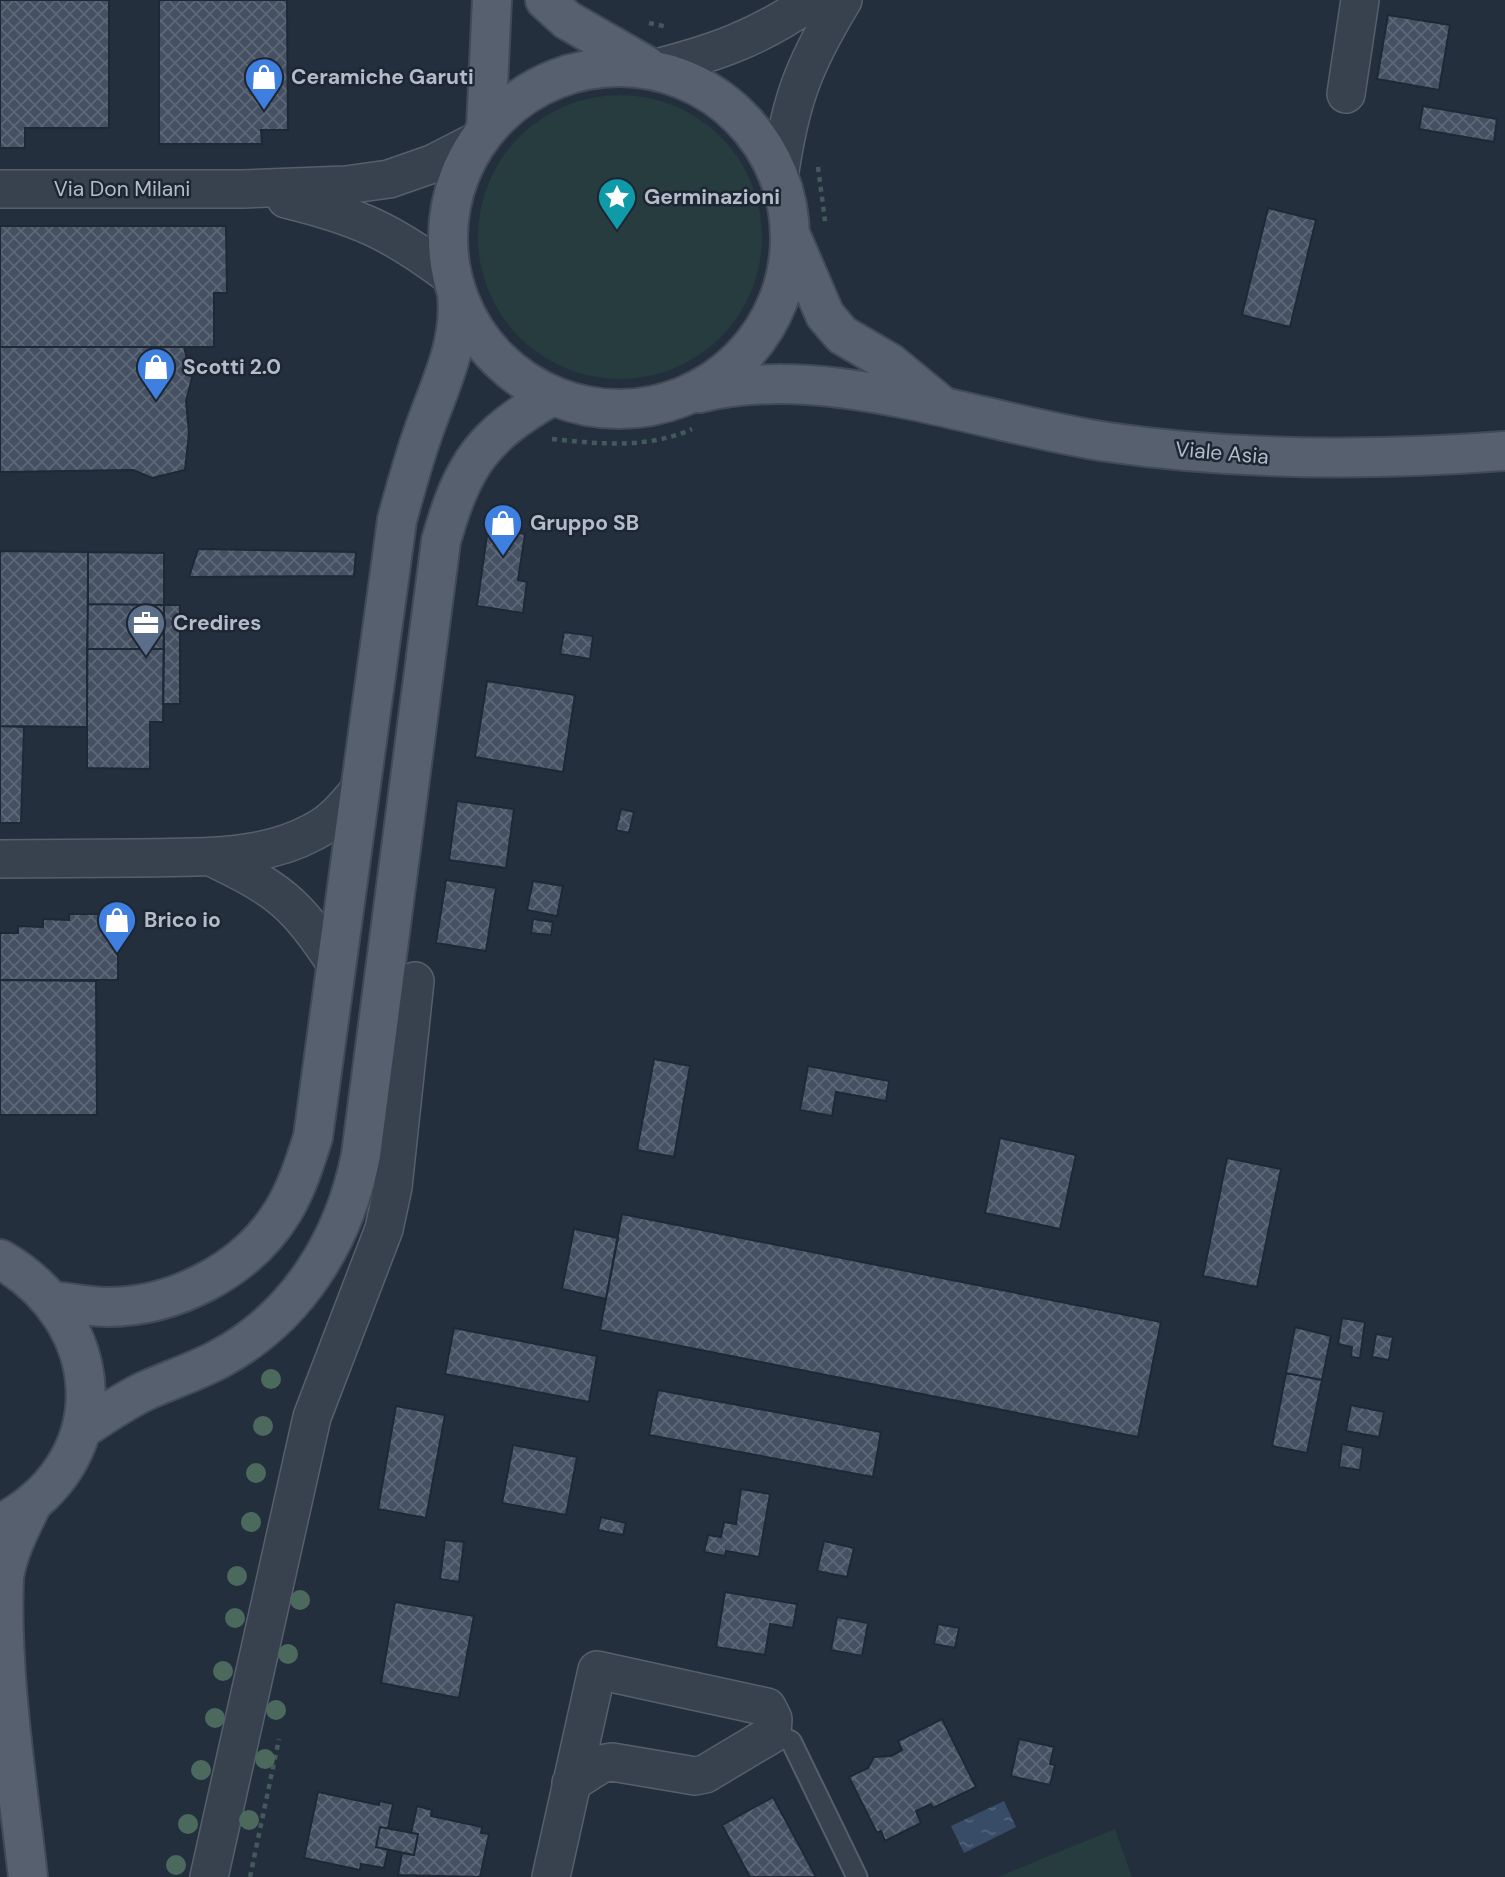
<svg xmlns="http://www.w3.org/2000/svg" width="1505" height="1877" viewBox="0 0 1505 1877" font-family="'DM Sans',sans-serif">
<style>
.green{fill:#263c3f}
.water{fill:url(#water-ripples)}
.building{fill:url(#building-cross-hatch);stroke:#1f2835;stroke-width:2}
.lines{fill:none;stroke-linecap:round;stroke-linejoin:round}
.lane-casing{stroke:#565f6c;stroke-width:23}
.street-casing{stroke:#565f6c;stroke-width:40}
.primary-casing{stroke:#414a57;stroke-width:42}
.path{stroke:#44595c;stroke-width:4.5;stroke-dasharray:5 5;stroke-linecap:butt}
.lane{stroke:#38414e;stroke-width:19}
.street{stroke:#38414e;stroke-width:37}
.primary{stroke:#56606e;stroke-width:38}
.tree{fill:#4b6a5d}
.labels{text-anchor:middle;dominant-baseline:central;stroke-width:5;stroke-linejoin:round;paint-order:stroke}
.poi-label{font-size:21px;font-weight:bold;fill:#b4bcc9;stroke:#1d2633;text-anchor:start}
.street-label{font-size:21px;fill:#b4bcc9;stroke:#1d2633}
</style>
<defs>
<pattern id="water-ripples" width="26" height="14" patternUnits="userSpaceOnUse" patternTransform="scale(1.75)"><rect width="26" height="14" fill="#394c67"/><path d="M2 4q2-2 4 0t4 0M15 11q2-2 4 0t4 0" fill="none" stroke="#53647b"/></pattern>
<pattern id="building-cross-hatch" width="8" height="8" patternUnits="userSpaceOnUse" patternTransform="scale(1.75)"><rect width="8" height="8" fill="#455162"/><path d="M0 0l8 8M0 8l8-8" fill="none" stroke="#5d6877"/></pattern>
</defs>
<rect width="100%" height="100%" fill="#242f3e"/>
<!-- green -->
<path class="green" d="M478 237a142 142 0 1 1 284 0a142 142 0 1 1-284 0Z
M1115,1829L1132,1877H998Z"/>
<!-- water -->
<path class="water" d="M1004,1801L1016,1827L964,1853L951,1826Z"/>
<!-- building -->
<path class="building" d="M0,0H109V128H25V148H0Z
M159,0H287L288,130H261L262,144H159Z
M1388,15L1450,25L1439,90L1377,79Z
M1423,106L1497,119L1494,142L1419,129Z
M1268,208L1316,220L1290,327L1242,315Z
M0,226H226L227,293H214V347H0Z
M0,347H184L192,378L186,401L189,433L185,470L152,478L133,470L0,472Z
M488,528L525,534L518,580L527,582L523,613L477,606Z
M198,549L356,552L354,576L189,577Z
M0,551L88,552L87,727L0,726Z
M88,552L164,553V605L88,604Z
M88,604L164,605V649H87Z
M164,605H180V704H163Z
M564,632L593,636L590,659L560,654Z
M87,649H164L163,722H150V769L87,768Z
M487,681L575,695L563,772L475,757Z
M0,726L24,727L21,823H0Z
M457,801L514,809L506,868L449,860Z
M621,809L634,812L629,833L616,830Z
M446,880L496,888L486,951L436,943Z
M533,881L563,886L557,916L527,910Z
M69,914H118V980H0V933H18V926L43,927V919L69,920Z
M533,919L553,922L551,935L531,933Z
M0,980L96,981L97,1115H0Z
M654,1059L690,1066L674,1157L637,1150Z
M808,1066L889,1081L886,1101L836,1092L832,1116L800,1110Z
M1000,1138L1076,1155L1060,1229L985,1213Z
M1227,1158L1281,1169L1257,1287L1203,1276Z
M622,1214L1161,1322L1138,1437L600,1330Z
M574,1229L618,1238L606,1299L562,1289Z
M1342,1318L1365,1322L1360,1358L1351,1357L1352,1347L1338,1344Z
M1295,1327L1331,1336L1322,1380L1286,1373Z
M454,1328L597,1356L589,1402L445,1374Z
M1376,1334L1393,1337L1389,1360L1372,1357Z
M1286,1373L1322,1380L1307,1453L1272,1446Z
M658,1390L881,1432L873,1477L649,1435Z
M1351,1405L1384,1412L1379,1437L1346,1431Z
M396,1406L445,1415L426,1518L378,1509Z
M1342,1444L1363,1448L1360,1470L1339,1467Z
M513,1445L577,1457L566,1515L502,1503Z
M741,1489L770,1494L759,1557L726,1551L725,1556L704,1552L708,1535L721,1537L724,1522L736,1524Z
M601,1517L626,1523L623,1535L598,1530Z
M445,1540L464,1542L459,1582L440,1579Z
M824,1541L854,1548L847,1577L817,1571Z
M725,1592L797,1604L793,1628L770,1624L765,1655L716,1647Z
M395,1602L474,1616L459,1698L381,1683Z
M837,1617L868,1623L862,1656L831,1650Z
M938,1624L959,1628L955,1648L934,1644Z
M942,1719L976,1787L933,1808L931,1804L916,1811L921,1823L885,1841L881,1831L877,1833L849,1777L868,1768L874,1757L891,1756L902,1750L898,1741Z
M1019,1739L1054,1747L1050,1764L1055,1765L1050,1785L1011,1776Z
M318,1792L379,1805L380,1801L393,1804L388,1828L380,1827L376,1847L388,1850L384,1868L361,1864L360,1870L304,1858Z
M773,1797L816,1877H750L722,1825Z
M417,1806L432,1810L431,1816L482,1827L481,1833L489,1834L480,1877L398,1875L402,1853L414,1855L418,1834L411,1833Z
M380,1827L418,1834L414,1855L376,1847Z"/>
<g class="lines">
<!-- lane casing -->
<g class="lane-casing">
<path id="lane" d="M772,1734L791,1741L857,1877"/>
</g>
<!-- street casing -->
<g class="street-casing">
<path id="street" d="M652,69C712,54 762,37 812,0
M1346,94L1360,0
M779,178C790,101 803,66 843,0
M0,189H244L346,185L389,179L432,164L477,141
M286,199C360,217 392,232 452,277
M211,857C278,889 297,903 337,966
M0,859C45,859 89,858 134,858C193,857 260,861 313,832C333,822 346,806 360,789
M209,1877L312,1417L384,1229L393,1187L415,981
M551,1877L597,1670L767,1707L773,1719L772,1734L705,1774L695,1776L612,1762L601,1764L571,1783"/>
</g>
<!-- primary casing -->
<g class="primary-casing">
<path id="primary" d="M545,0L567,20L647,66
M448 238a171 171 0 1 1 342 0a171 171 0 1 1-342 0Z
M486,129L492,0
M791,236L825,315L842,335L890,363L941,405
M699,393C829,361 978,423 1107,442C1239,461 1372,461 1505,451
M0,1259C107,1320 118,1455 9,1519
M54,1301C71,1303 89,1307 107,1307C175,1307 247,1270 283,1211C297,1188 305,1162 313,1137L397,520C405,491 413,461 423,433C439,386 462,345 457,294
M81,1430C102,1416 122,1402 145,1391C169,1380 195,1372 219,1359C297,1317 344,1241 361,1155L441,541C463,464 482,436 552,396
M28,1877C17,1779 0,1675 4,1577C8,1551 20,1529 31,1506"/>
</g>
<!-- path -->
<path class="path" d="M649,23L668,27
M818,167L825,221
M552,439C599,444 648,449 692,429
M250,1877L279,1739"/>
<!-- lane -->
<use href="#lane" class="lane"/>
<!-- street -->
<use href="#street" class="street"/>
<!-- primary -->
<use href="#primary" class="primary"/>
</g>
<!-- trees -->
<g class="tree">
<circle cx="271" cy="1379" r="10"/>
<circle cx="263" cy="1426" r="10"/>
<circle cx="256" cy="1473" r="10"/>
<circle cx="251" cy="1522" r="10"/>
<circle cx="237" cy="1576" r="10"/>
<circle cx="300" cy="1600" r="10"/>
<circle cx="235" cy="1618" r="10"/>
<circle cx="288" cy="1654" r="10"/>
<circle cx="223" cy="1671" r="10"/>
<circle cx="276" cy="1710" r="10"/>
<circle cx="215" cy="1718" r="10"/>
<circle cx="265" cy="1759" r="10"/>
<circle cx="201" cy="1770" r="10"/>
<circle cx="249" cy="1820" r="10"/>
<circle cx="188" cy="1824" r="10"/>
<circle cx="176" cy="1865" r="10"/>
</g>
<!-- icons -->
<defs>
<g id="shop-pin" transform="scale(2.0125)"><path d="M0 17L-7.5 6A9.5 9.5 0 1 1 7.5 6Z" fill="#3f7fe0" stroke="#1d2633"/><path d="M-5-2.5h2.3a2.7 3.5 0 0 1 5.4 0H5L5.5 6h-11ZM-1.5-2.5h3a1.5 2.3 0 0 0-3 0Z" fill="#fff"/></g>
<g id="sight-pin" transform="scale(2.0125)"><path d="M0 17L-7.5 6A9.5 9.5 0 1 1 7.5 6Z" fill="#0f9aa8" stroke="#1d2633"/><path d="M0-6L1.8-2.2L6-1.7L2.9 1.2L3.7 5.4L0 3.3L-3.7 5.4L-2.9 1.2L-6-1.7L-1.8-2.2Z" fill="#fff"/></g>
<g id="office-pin" transform="scale(2.0125)"><path d="M0 17L-7.5 6A9.5 9.5 0 1 1 7.5 6Z" fill="#5c6f8a" stroke="#1d2633"/><path d="M-6-3h4V-5.5h4V-3h4V5H-6ZM-1-4.5V-3h2v-1.5ZM-6 0V1H6V0Z" fill="#fff"/></g>
</defs>
<g fill-rule="evenodd">
<use href="#shop-pin" x="264" y="77"/>
<use href="#sight-pin" x="617" y="197"/>
<use href="#shop-pin" x="156" y="367"/>
<use href="#shop-pin" x="503" y="523"/>
<use href="#office-pin" x="146" y="623"/>
<use href="#shop-pin" x="117" y="920"/>
</g>
<g class="labels">
<!-- poi labels -->
<g class="poi-label">
<text x="291" y="77">Ceramiche Garuti</text>
<text x="644" y="197">Germinazioni</text>
<text x="183" y="367">Scotti 2.0</text>
<text x="530" y="523">Gruppo SB</text>
<text x="173" y="623">Credires</text>
<text x="144" y="920">Brico io</text>
</g>
<!-- street labels -->
<g class="street-label">
<text x="122" y="189">Via Don Milani</text>
<text transform="translate(1222 453) rotate(5)">Viale Asia</text>
</g>
</g>
</svg>
